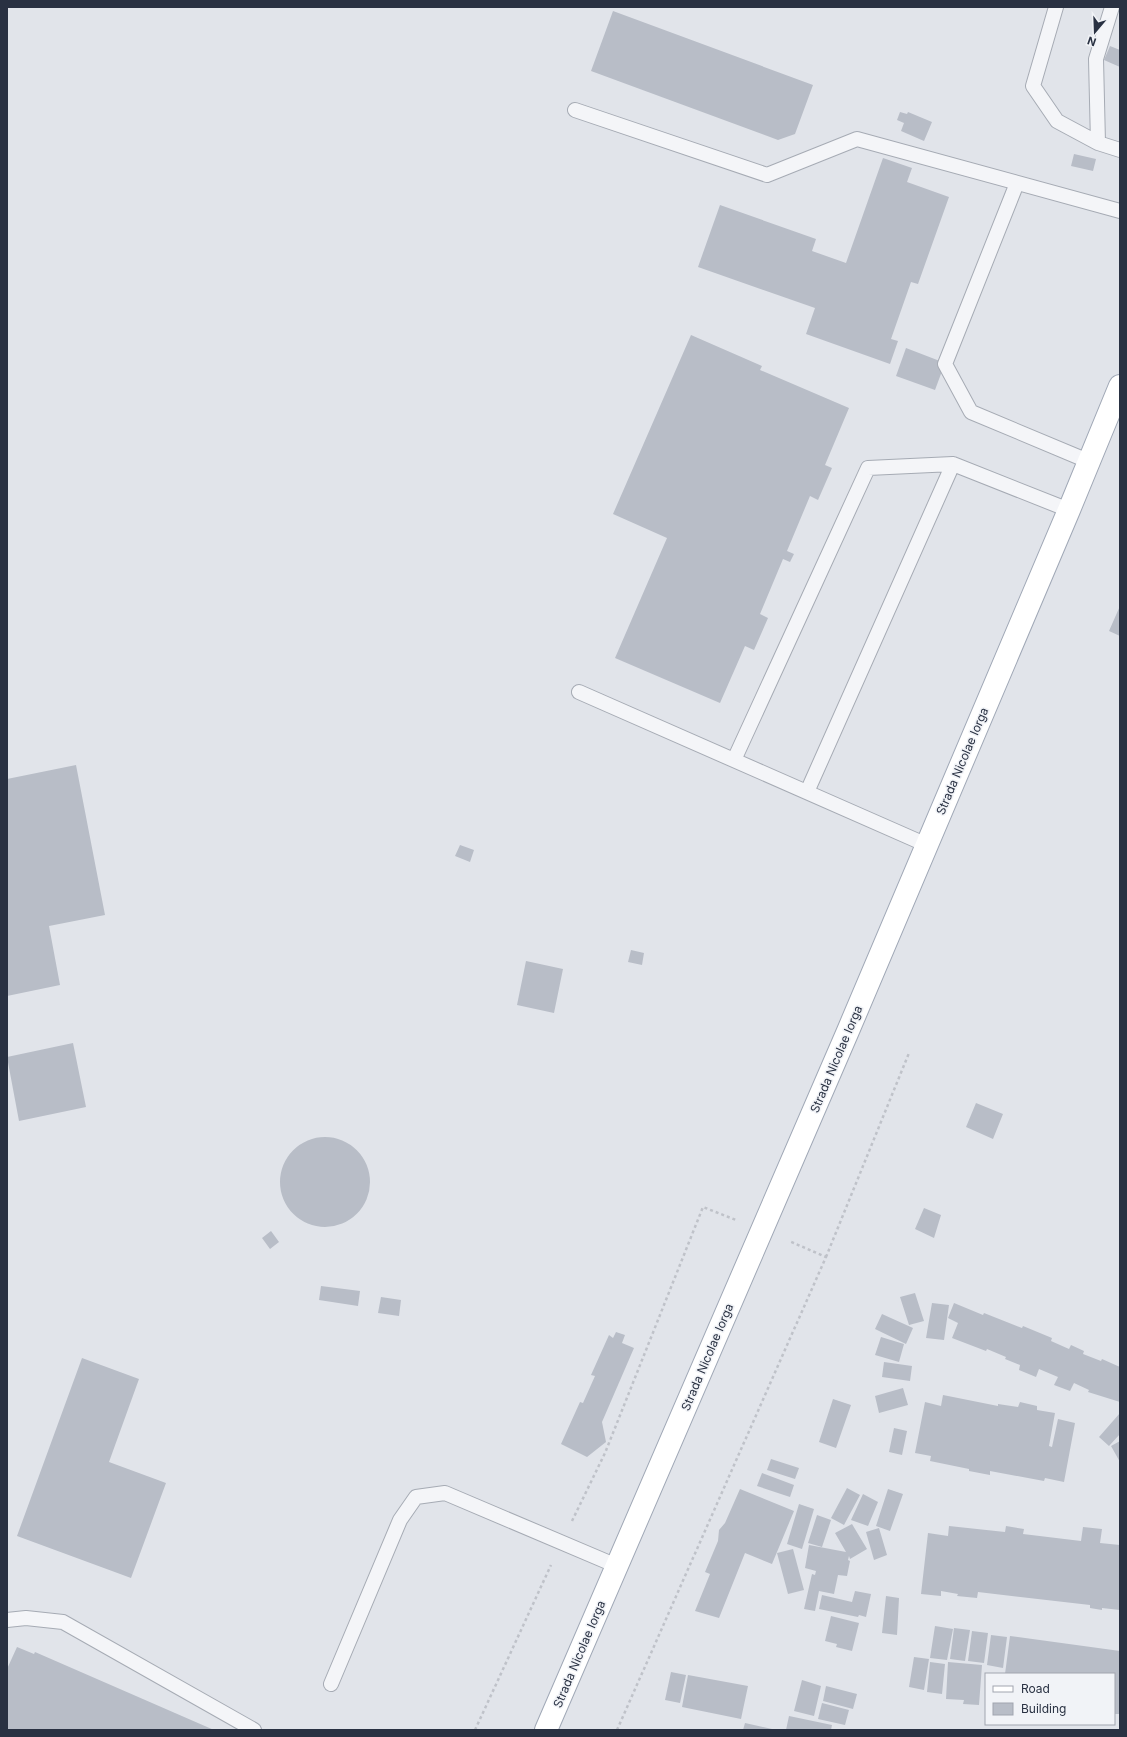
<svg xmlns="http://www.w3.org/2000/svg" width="1127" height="1737" viewBox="0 0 1127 1737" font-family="Inter,sans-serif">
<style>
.building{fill:#b8bdc7}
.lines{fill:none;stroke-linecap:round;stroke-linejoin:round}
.service-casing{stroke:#a6abb4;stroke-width:16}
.primary-casing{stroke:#a0a8b6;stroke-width:24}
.path{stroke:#bfc2c9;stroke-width:2.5;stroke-dasharray:3 3;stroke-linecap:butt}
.service{stroke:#f4f5f8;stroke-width:14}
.primary{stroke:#fff;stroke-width:22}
.labels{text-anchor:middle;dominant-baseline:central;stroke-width:3;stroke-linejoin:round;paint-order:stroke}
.street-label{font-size:12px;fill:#293142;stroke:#f1f3f7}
</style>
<rect width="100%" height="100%" fill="#e1e4ea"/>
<!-- building -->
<path class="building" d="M613,11L813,85L795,134L778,140L591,71Z
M1110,46L1120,50V67L1104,60Z
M900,112L907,114L908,112L932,122L924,141L901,131L904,123L897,120Z
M1074,154L1096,159L1093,171L1071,166Z
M883,158L912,168L907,182L949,197L918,284L911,282L891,339L898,341L890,364L806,334L815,308L698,267L720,205L816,239L812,251L846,263Z
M691,335L762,366L760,370L849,408L825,465L832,468L818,500L810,496L787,551L794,554L790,562L783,559L760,614L768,618L754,650L745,646L720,703L615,658L667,538L613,514Z
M906,348L945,363L935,390L896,376Z
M1120,606V636L1109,631Z
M76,765L105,915L49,926L60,985L7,996V779Z
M460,845L474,850L470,862L455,856Z
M631,950L644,953L642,965L628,962Z
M526,961L563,969L554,1013L517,1005Z
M73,1043L86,1107L19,1121L7,1057Z
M976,1103L1003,1114L993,1139L966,1127Z
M280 1182a45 45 0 1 1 90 0a45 45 0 1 1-90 0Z
M924,1208L941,1215L934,1238L915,1229Z
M271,1231L279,1242L270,1249L262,1238Z
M321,1286L360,1291L358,1306L319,1300Z
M915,1293L924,1321L909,1325L900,1297Z
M381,1297L401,1300L399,1316L378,1313Z
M932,1303L949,1305L944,1340L926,1338Z
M954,1303L983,1315L984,1313L1022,1328L1023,1326L1052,1338L1051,1341L1069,1349L1071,1345L1084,1351L1083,1354L1101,1361L1102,1359L1120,1367V1402L1088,1392L1089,1390L1074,1383L1070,1391L1054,1385L1058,1377L1039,1369L1036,1377L1019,1370L1020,1365L1005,1359L1006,1357L987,1349L986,1351L952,1338L958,1323L948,1318Z
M882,1314L913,1328L906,1344L875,1329Z
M616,1332L625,1335L622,1343L634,1348L602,1422L606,1442L587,1457L561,1444L580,1402L583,1403L595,1376L591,1375L609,1335L613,1338Z
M881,1337L904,1344L899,1362L875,1355Z
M82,1358L139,1379L109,1462L166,1483L131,1578L17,1536Z
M884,1362L912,1366L910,1381L882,1377Z
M903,1388L908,1405L879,1413L875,1396Z
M943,1395L998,1406V1404L1018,1407L1020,1402L1037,1406V1410L1055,1413L1049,1446L1052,1447L1058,1419L1075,1423L1064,1482L1045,1478L1044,1481L990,1471V1475L969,1471V1469L930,1461L931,1456L915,1453L925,1402L941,1406Z
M833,1399L851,1405L836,1448L819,1442Z
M1120,1413V1434L1109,1446L1099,1437Z
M894,1428L907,1431L902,1455L889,1452Z
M1120,1441V1462L1111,1446Z
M771,1459L799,1468L795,1479L767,1470Z
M762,1473L794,1485L790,1497L757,1486Z
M847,1488L860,1495L844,1525L831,1518Z
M740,1489L794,1511L772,1564L745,1553L719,1618L695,1611L710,1574L705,1572L718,1541L719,1530L725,1523Z
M888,1489L903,1494L890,1531L876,1526Z
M863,1494L878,1502L868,1526L851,1520Z
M799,1504L814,1509L802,1549L787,1544Z
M817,1515L831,1520L822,1547L808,1543Z
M852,1524L867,1549L850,1559L849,1556L848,1560L850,1561L847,1576L838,1575L834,1594L819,1591L815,1611L804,1609L812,1574L815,1575L816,1571L805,1568L809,1545L846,1552L835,1533Z
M949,1526L1005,1532L1006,1526L1024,1529L1023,1534L1081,1541L1083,1527L1102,1529L1100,1543L1120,1545V1610L1102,1608V1610L1090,1608V1605L978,1592L977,1598L957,1596L958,1594L941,1591V1596L921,1594L928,1533L948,1536Z
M879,1528L887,1555L874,1560L866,1532Z
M793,1549L804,1590L788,1594L777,1553Z
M855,1591L871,1594L866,1617L859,1615L858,1617L819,1609L822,1595L852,1602Z
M886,1596L899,1598L897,1635L882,1633Z
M831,1616L859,1623L852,1651L836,1647L837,1644L825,1641Z
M935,1626L953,1629L947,1660L930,1658Z
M954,1628L970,1630L965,1661L950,1659Z
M972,1631L988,1633L984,1663L968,1661Z
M991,1635L1007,1637L1003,1668L987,1665Z
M1010,1636L1120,1651V1714H1114V1674H1005Z
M17,1647L34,1654L35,1652L214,1730H7V1669Z
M914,1657L929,1659L924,1690L909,1687Z
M930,1662L945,1664L942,1694L927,1692Z
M948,1662L982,1665L979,1705L963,1704L964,1700L946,1699Z
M671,1672L686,1675L680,1703L665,1700Z
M688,1675L748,1686L741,1719L682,1707Z
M802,1680L821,1686L814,1716L794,1711Z
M826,1686L857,1694L853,1709L823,1701Z
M822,1703L849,1710L845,1725L818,1719Z
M789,1716L832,1725L831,1730H786Z
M745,1723L772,1729L771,1730H743Z"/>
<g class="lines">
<!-- service casing -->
<g class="service-casing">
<path id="service" d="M1056,7L1033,86L1057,121L1098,143L1120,150
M575,110L767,175L857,139L1120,211
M1098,143L1096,59L1112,7
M1017,183L945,364L971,412L1088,461
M579,692L927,845
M734,760L868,468L953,464L1069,510
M807,792L953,464
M7,1620L26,1618L63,1622L254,1730
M331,1684L400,1520L416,1497L445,1493L617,1566"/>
</g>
<!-- primary casing -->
<g class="primary-casing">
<path id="primary" d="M546,1730L848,1031L1069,510L1120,386"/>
</g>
<!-- path -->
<path class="path" d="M826,1257L909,1053
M572,1521L605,1453L703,1207L736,1220
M475,1730L551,1565
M617,1730L826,1257L789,1241"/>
<!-- service -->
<use href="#service" class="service"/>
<!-- primary -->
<use href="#primary" class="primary"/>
</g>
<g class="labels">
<!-- street labels -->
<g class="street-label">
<text transform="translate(962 761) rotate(-67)">Strada Nicolae Iorga</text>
<text transform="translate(836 1059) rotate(-67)">Strada Nicolae Iorga</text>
<text transform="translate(707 1357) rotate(-67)">Strada Nicolae Iorga</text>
<text transform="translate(579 1654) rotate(-67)">Strada Nicolae Iorga</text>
</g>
</g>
<!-- border -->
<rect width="1127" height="1737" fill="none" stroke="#293142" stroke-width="16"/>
<!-- legend -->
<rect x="985" y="1673" width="130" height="52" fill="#f1f3f7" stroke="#a1a5af"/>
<rect x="993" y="1686" width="20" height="6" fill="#ffffff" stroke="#a1a5af"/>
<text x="1021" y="1693" font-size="12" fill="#293142">Road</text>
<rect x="993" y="1703" width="20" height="12" fill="#b8bdc7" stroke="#a1a5af"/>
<text x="1021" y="1713" font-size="12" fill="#293142">Building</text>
<!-- north arrow -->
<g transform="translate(1095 32) rotate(199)" stroke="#f1f3f7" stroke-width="3" paint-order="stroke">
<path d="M0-3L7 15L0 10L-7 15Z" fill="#293142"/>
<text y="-6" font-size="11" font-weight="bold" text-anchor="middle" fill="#293142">N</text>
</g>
</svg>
